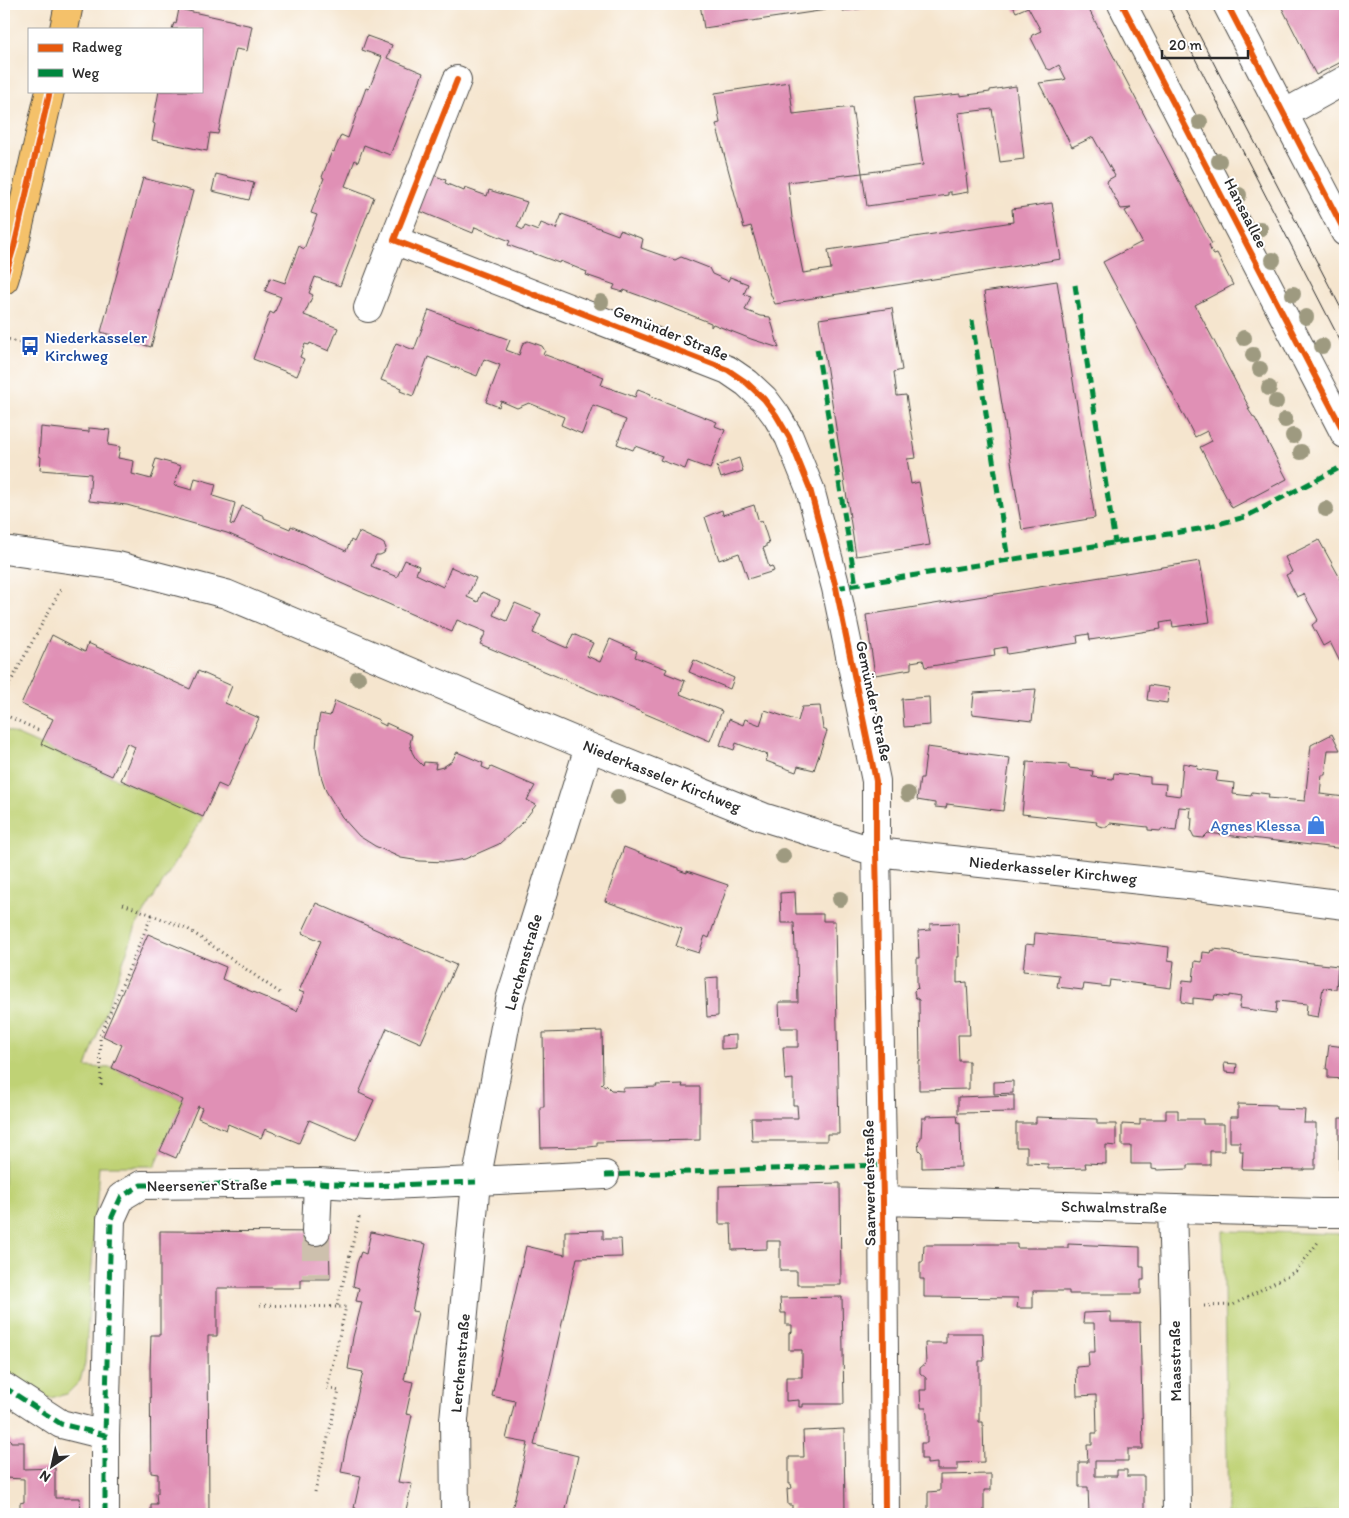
<svg xmlns="http://www.w3.org/2000/svg" width="1349" height="1518" viewBox="0 0 1349 1518" font-family="Itim,sans-serif">
<style>
.green{fill:#bfd275;stroke:#757e50}
.building{fill:#e090b5}
.lines{fill:none;stroke-linecap:round;stroke-linejoin:round}
.minor-tunnel{stroke:#cdc0ad;stroke-width:28;stroke-dasharray:28 14;stroke-linecap:butt}
.minor-casing{stroke:#494743;stroke-width:30}
.major-casing{stroke:#494743;stroke-width:30}
.path{stroke:#494743;stroke-width:3;stroke-dasharray:1 4;stroke-linecap:butt}
.minor{stroke:#fff;stroke-width:28}
.major{stroke:#f4c16a;stroke-width:28}
.tram{stroke:#2b2b2b;stroke-width:1}
.quiet{stroke:#00873e;stroke-width:5;stroke-dasharray:10 5;stroke-linecap:butt}
.cycleway-casing{stroke:#fff;stroke-width:9}
.cycleway{stroke:#e8590c;stroke-width:6}
.tree{fill:#9e9a80}
.labels{text-anchor:middle;dominant-baseline:central;stroke-width:4;stroke-linejoin:round;paint-order:stroke}
.street-label{font-size:16px;fill:#2b2b2b;stroke:#fff}
.transit-label{font-size:16px;fill:#164399;stroke:#fff;text-anchor:start}
.shop-label{font-size:16px;fill:#366cbe;stroke:#fff;text-anchor:end}
</style>
<rect width="100%" height="100%" fill="#fff"/>
<filter id="ink" filterUnits="userSpaceOnUse"><feTurbulence type="fractalNoise" baseFrequency=".02" numOctaves="2"/><feDisplacementMap in="SourceGraphic" scale="10" xChannelSelector="R" yChannelSelector="G"/><feConvolveMatrix kernelMatrix="1 2 1 2 8 2 1 2 1" color-interpolation-filters="sRGB"/></filter>
<filter id="wash" filterUnits="userSpaceOnUse"><feTurbulence type="fractalNoise" baseFrequency=".0096" numOctaves="4" result="noise"/><feDisplacementMap in="SourceGraphic" scale="20" xChannelSelector="R" yChannelSelector="G"/><feGaussianBlur stdDeviation="1.12" result="paint"/><feColorMatrix in="noise" values="0 0 0 0 0 0 0 0 0 0 0 0 0 0 0 0 0 1.4 0 .05"/><feComposite in="paint" operator="in"/></filter>
<g filter="url(#wash)">
<rect width="100%" height="100%" fill="#f5e5ce"/>
<!-- green -->
<path class="green" d="M4,729L203,817L136,926L86,1067L112,1068L183,1100L155,1166H99L85,1363L80,1381L67,1394L50,1398L31,1393L4,1374Z
M1223,1231L1345,1234V1514H1228Z"/>
<g id="blocks">
<!-- building -->
<path class="building" d="M700,4H887V5L843,11L841,5L825,8L826,10L704,28Z
M1012,4H1086L1212,244L1209,245L1211,251L1214,255L1217,254L1233,285L1195,305L1250,409H1248L1254,418H1255L1287,479L1232,508L1200,447L1212,441L1207,431L1195,437L1103,262L1142,242L1125,211L1131,208L1121,209L1107,183L1108,180L1115,176L1093,137L1072,147L1039,83L1063,80L1066,79L1059,65L1050,70L1046,68L1031,38L1032,35L1041,31L1028,7L1016,12Z
M1280,4H1345V60L1316,75Z
M179,9L234,21V22L252,26L247,51L236,49L218,134L210,133L207,151L152,140L155,124L153,123L159,91H201V29H172L174,23L176,24Z
M367,36L392,45L387,58L423,73L390,155L364,145L358,162L355,160L345,186L374,197L340,286L315,277L309,293L313,295L304,315L338,328L329,351L310,343L309,345L305,344L300,357L304,359L297,376L253,359L270,312L274,314L281,297L265,291L270,278L285,283L299,246L304,249L317,215L311,213L324,178L322,177L332,151L334,152L341,135L348,138L366,88L369,89L382,57L362,50Z
M789,82L793,114L852,107L862,173L923,165L913,99L960,94V96L990,92V90L1016,86L1024,159L1000,162L992,109L958,113L967,176H966L968,192L951,195V192H948V195L867,206L862,173L788,182L792,218L803,273L831,269L828,250L1013,222L1012,209L1052,203L1061,259L775,304L771,295L751,226L744,228L716,124L720,123L715,93Z
M216,174L254,183L249,200L212,191Z
M431,174L446,180L445,183L464,191L465,188L487,196L489,190L527,202L517,227L523,230L525,226L538,231L541,223L556,229L562,214L618,235L620,230L643,239L641,248L675,260L681,257L709,268L712,274L728,281L730,277L748,284L744,294L751,296L745,310L760,316L770,317L779,348L751,339L713,324L711,327V323L660,303L624,290L623,292L613,289L615,285L586,275L587,272L560,261L559,263L530,252V253L508,245L510,241L475,227L473,233L417,210Z
M143,178L193,191L151,347L101,332Z
M1057,281L1095,518L1022,530L984,292Z
M892,308L902,370L894,372L897,396L906,395L916,458L907,459L911,484L919,482L930,545L856,556L819,319Z
M429,310L510,340L506,350L519,355L523,343L528,341L542,346L545,351L543,354L604,377L601,385L635,397L638,389L651,394L650,396L717,422L715,426L725,430L710,469L688,461L685,469L660,460L662,456L635,446L633,450L617,444L626,420L611,414L612,412L593,405L582,434L561,425L564,417L529,403L517,408L501,401L499,407L486,402L500,365L484,359L477,376L428,357L413,396L400,391L401,388L381,380L396,343L414,350Z
M41,427L89,432V428L110,430L108,445L120,447L118,458L134,461L132,474L151,479L155,468H153L156,459L181,466L174,485L192,490L195,478L216,484L213,496L235,503L230,524L234,525L242,506L264,516V518L290,529L291,526L346,551L351,540L354,542L359,532L381,542L384,544L386,548L384,553L380,555H376L371,566L397,577L405,560L419,566L416,574L443,587L451,567L476,578L467,597L478,602L482,592L500,600L493,615L507,621L515,603L541,614L533,633L567,648L573,634L593,643L587,656L600,662L610,639L637,651L635,657L667,669L665,673L685,681L680,694L722,711L710,741L480,644L486,632L457,620L452,632L227,533L127,505L89,501L91,474L40,470L41,457L39,456Z
M739,458L743,471L721,478L717,466Z
M754,505L759,522L762,521L769,543L766,544V547L763,548L769,567L772,566L774,571L748,579L739,553L719,560L705,517L722,510L723,515Z
M1319,540L1345,587V672L1330,642L1323,646L1312,625L1318,620L1304,594L1297,597L1286,575L1292,572L1285,557Z
M1200,561L1210,622L1173,627L1172,621L1160,623L1161,629L1090,640L1089,634L1077,636L1078,643L1007,654L1006,647L994,649L995,656L925,667L923,660L911,662V669L875,675L866,615Z
M52,635L85,652L88,643L190,689L198,671L232,686L225,703L259,718L227,788L218,784L203,817L121,780L135,747L127,743L112,776L41,744L53,719L21,704Z
M694,660L734,678L730,689L689,672Z
M1149,685L1169,688L1167,703L1147,700Z
M1036,689L1032,721L972,714L974,693Z
M929,697L930,725L904,727L902,699Z
M335,701L379,720L378,722L386,726V723L412,735L410,743L412,752L416,759L423,766L424,762L436,763L435,769L443,767L452,761L457,752L483,763L482,767L489,770L491,767L535,786L527,800L536,805L522,823L499,844L465,859L447,862L420,861L401,858L375,846L359,836L342,817L326,791L321,776L316,748L318,725L320,714L330,716Z
M820,706L823,729L827,731L814,770L798,766L796,772L766,761L768,755L736,743L734,750L720,745L729,719L743,725L745,719L760,725L765,710L798,721L802,707Z
M1332,734L1340,750H1328L1325,775H1322L1320,794L1345,797V849L1208,833L1203,838L1194,837L1191,831L1192,818L1190,817L1191,808L1179,807L1176,831L1161,829V831L1148,830V827L1110,823L1107,827H1104L1099,826L1096,824L1097,822L1022,814L1027,762L1069,765V768L1093,771L1092,777L1113,779L1114,773L1150,777V783L1166,784L1165,794L1180,796L1183,763L1198,766L1197,769L1218,772L1216,781L1234,783L1233,794L1251,796L1252,792L1269,794L1268,798L1305,801L1311,745Z
M927,747L1010,758L1003,811L947,804L946,808L935,807V803L917,800L920,778H923Z
M624,847L678,868V870L687,873V871L728,885L709,938L705,936L699,953L676,946L682,929L605,901Z
M795,892L796,914H823V921H835L839,1134H827V1141H752L751,1118H798L797,1105H793V1079L785,1080L783,1047H798V1028H780L779,1002H798L797,950H795L794,923H781L780,893Z
M316,903L456,965L421,1043L387,1028L359,1093L374,1100L356,1140L309,1120L299,1143L265,1129L261,1138L228,1124L226,1130L198,1118L202,1108L198,1106L176,1158L160,1151L183,1100L112,1068L122,1045L103,1036L148,934L226,967L222,979L297,1011L304,993L299,991L321,941L302,933Z
M958,923L959,957H957V983L967,982L970,1035H958L959,1061H969V1089L919,1090V1061L920,1062L919,1004V1000L915,997L914,991L917,988L918,989L917,984V958H919L918,931L930,930V924Z
M1035,933L1129,942L1169,947L1168,960L1174,961L1171,988L1110,980L1109,987L1084,984L1083,990L1057,987L1059,975L1023,971L1026,944L1034,945Z
M1214,949L1232,951V953H1234V954L1338,966L1336,989L1323,988L1318,1017L1306,1015L1307,1004L1277,1001L1276,1013L1239,1008L1241,997L1229,995V997L1215,995L1214,1000L1193,998V1004L1181,1002L1183,980L1193,981L1195,961L1202,962L1203,952L1211,953L1212,950L1214,951Z
M718,977V1016L707,1017L705,978Z
M602,1031L603,1082L601,1084L605,1087L606,1085L611,1090L623,1091V1088L657,1087L656,1085L683,1084L682,1087H700V1140L597,1142V1146L589,1147L541,1148L540,1107H544L543,1033Z
M736,1035V1048L721,1049V1036Z
M1329,1045L1345,1047V1079L1328,1078V1069H1326Z
M1224,1063L1237,1064L1236,1073L1225,1072Z
M1013,1081V1093L994,1094V1082Z
M1014,1095V1112L958,1113V1097Z
M1238,1104L1276,1105V1109L1305,1110L1304,1123H1316V1159H1315V1169H1304V1170L1242,1169L1243,1151H1240V1142H1230V1117H1238Z
M1166,1110H1178V1119H1203V1124H1224V1151H1210V1165H1188V1169L1158,1170L1152,1169V1164H1131V1146H1122V1124L1140,1125V1119H1166Z
M957,1115L958,1123L960,1122L961,1167L922,1168V1153L919,1150L918,1142L921,1138L922,1118H926V1116Z
M1036,1117L1097,1119V1124H1116V1146L1106,1145V1164L1085,1163L1086,1168L1048,1169V1164L1027,1163V1147H1016V1123H1036Z
M1339,1118H1345V1170H1339Z
M840,1183L841,1285H797V1271H780V1241H767V1249L732,1250L731,1224H719V1186Z
M603,1230V1239H621L622,1257L577,1258L534,1445L578,1456L565,1514H511L528,1443L506,1439L515,1401L492,1396L526,1246L565,1255V1231Z
M160,1231L329,1232L330,1279H301V1288H217V1336H208L209,1514H151V1504H157L156,1493H158V1474L151,1473L150,1367L151,1335H160Z
M371,1232L426,1244L412,1311L418,1312L404,1380L413,1382L406,1414L412,1415L398,1482L412,1484L405,1514H355L356,1508H354L361,1476L341,1472L347,1440L363,1372L348,1369L353,1337L362,1302L356,1301L359,1288L353,1286L357,1263L361,1252L366,1254Z
M975,1244H1017V1248H1068V1244L1140,1247V1267H1144V1280H1141V1294H1069V1291H1033V1308H1017L1018,1298L924,1297V1279H920V1262H923L924,1245H974Z
M842,1297L844,1404H803V1407H799V1400L786,1401V1377H802V1350H789V1333L792,1332V1325H786V1313H781L780,1298Z
M1111,1312V1322H1140L1143,1449H1128V1461H1095V1476H1117V1470H1127V1476H1144V1514H1089L1088,1487H1079V1462H1088L1087,1445H1092V1433H1097L1096,1395L1077,1396L1076,1367L1089,1366L1088,1352H1095L1094,1323H1083L1084,1313Z
M946,1333H983L984,1361H979V1422H983L984,1462L958,1463V1470H937V1463L927,1464V1459H921V1443H927V1415L926,1408H921L920,1390H926V1378L920,1373V1368L926,1363L925,1343H946Z
M844,1429L845,1514H804V1510H792V1505H788L787,1489L792,1488L791,1484H789V1457H804L803,1431Z
M6,1439H10L11,1442H24V1469L55,1468V1498H80L81,1514H20V1503L24,1502V1479L4,1478V1442H6Z
M991,1474V1490H984V1514H928V1492L940,1491V1475Z"/>
</g>
</g>
<g filter="url(#ink)">
<use href="#blocks" fill-opacity="0" stroke="#494743" stroke-width="1"/>
<g class="lines">
<!-- minor-tunnel -->
<path class="minor-tunnel" d="M316,1231V1278"/>
<!-- minor casing -->
<g class="minor-casing">
<path id="minor" d="M1122,4L1345,434
M1227,4L1345,232
M457,80L394,240L728,370L747,383L764,399L776,415L789,437L810,489L836,588L876,781V852L883,1201L885,1514
M1284,114L1345,80
M368,308L394,240
M4,550L118,566L226,594L589,747L763,817L876,852L1198,886L1345,905
M883,1201L1321,1213H1345
M1172,1209L1175,1307L1177,1514
M316,1231L318,1183
M4,1387L61,1424L105,1435L111,1219L121,1197L141,1185L318,1183L367,1186L605,1175
M105,1514V1435
M455,1514L454,1420L476,1182L510,1000L589,747"/>
</g>
<!-- major casing -->
<g class="major-casing">
<path id="major" d="M64,29L69,4
M4,280L14,247L50,91"/>
</g>
<!-- path -->
<path class="path" d="M4,338L30,346
M4,586L7,578
M38,730L5,715L4,694L62,587
M123,904L152,915
M101,1085L100,1036L152,915L188,929L283,995
M260,1305L337,1307
M1204,1306L1233,1305L1296,1271L1319,1241
M315,1492L339,1391L327,1388L346,1307H337L360,1214"/>
<!-- minor -->
<use href="#minor" class="minor"/>
<!-- major -->
<use href="#major" class="major"/>
<!-- tram -->
<path class="tram" d="M1167,4L1345,350
M1183,4L1345,316"/>
<!-- quiet -->
<path class="quiet" d="M1075,285L1115,543
M972,320L1008,560
M817,349L856,585
M836,588L1199,529L1245,517L1345,465
M605,1175L882,1165
M4,1387L61,1424L105,1435L111,1219L121,1197L141,1185L318,1183L367,1186L476,1182
M105,1514V1435"/>
<!-- cycleway casing -->
<g class="cycleway-casing">
<path id="cycleway" d="M1122,4L1345,434
M1227,4L1345,232
M457,80L394,240L728,370L747,383L764,399L776,415L789,437L810,489L836,588L876,781V852L883,1201L885,1514
M4,280L14,247L50,91"/>
</g>
<!-- cycleway -->
<use href="#cycleway" class="cycleway"/>
</g>
<!-- trees -->
<g class="tree">
<circle cx="1200" cy="122" r="8"/>
<circle cx="1219" cy="161" r="8"/>
<circle cx="1239" cy="195" r="8"/>
<circle cx="1260" cy="229" r="8"/>
<circle cx="1273" cy="260" r="8"/>
<circle cx="1293" cy="294" r="8"/>
<circle cx="601" cy="302" r="8"/>
<circle cx="1306" cy="317" r="8"/>
<circle cx="1244" cy="338" r="8"/>
<circle cx="1322" cy="346" r="8"/>
<circle cx="1253" cy="355" r="8"/>
<circle cx="1260" cy="369" r="8"/>
<circle cx="1269" cy="388" r="8"/>
<circle cx="1276" cy="402" r="8"/>
<circle cx="1285" cy="420" r="8"/>
<circle cx="1293" cy="436" r="8"/>
<circle cx="1301" cy="452" r="8"/>
<circle cx="1326" cy="509" r="8"/>
<circle cx="358" cy="678" r="8"/>
<circle cx="908" cy="794" r="8"/>
<circle cx="618" cy="797" r="8"/>
<circle cx="783" cy="856" r="8"/>
<circle cx="840" cy="899" r="8"/>
</g>
</g>
<!-- icons -->
<defs>
<g id="bus-bare" transform="scale(1.5)"><path d="M-5-6H5V4H4V6H2V4H-2V6H-4V4H-5ZM-3.5-4V0h7V-4ZM-3.5 1.2v1.5H-2V1.2ZM2 1.2v1.5H3.5V1.2Z" fill="#1a4fb4" stroke="#fff" stroke-width="2.5" paint-order="stroke"/></g>
<g id="shop-bare" transform="scale(1.5)"><path d="M-5-2.5h2.3a2.7 3.5 0 0 1 5.4 0H5L5.5 6h-11ZM-1.5-2.5h3a1.5 2.3 0 0 0-3 0Z" fill="#3f7fe0" stroke="#fff" stroke-width="2.5" paint-order="stroke"/></g>
</defs>
<g fill-rule="evenodd">
<use href="#bus-bare" x="30" y="346"/>
<use href="#shop-bare" x="1316" y="825"/>
</g>
<g class="labels">
<!-- street labels -->
<g class="street-label">
<text transform="translate(1246 213) rotate(63)">Hansaallee</text>
<text transform="translate(671 333) rotate(22)">Gemünder Straße</text>
<text transform="translate(874 701) rotate(78)">Gemünder Straße</text>
<text transform="translate(662 776) rotate(22)">Niederkasseler Kirchweg</text>
<text transform="translate(1053 870) rotate(6)">Niederkasseler Kirchweg</text>
<text transform="translate(523 962) rotate(-74)">Lerchenstraße</text>
<text transform="translate(869 1183) rotate(-91)">Saarwerdenstraße</text>
<text transform="translate(207 1185) rotate(-1)">Neersener Straße</text>
<text transform="translate(1114 1207) rotate(1)">Schwalmstraße</text>
<text transform="translate(1175 1361) rotate(-91)">Maasstraße</text>
<text transform="translate(460 1363) rotate(-85)">Lerchenstraße</text>
</g>
<!-- transit labels -->
<g class="transit-label">
<text x="45" y="337">Niederkasseler<tspan x="45" dy="18">Kirchweg</tspan></text>
</g>
<!-- shop labels -->
<g class="shop-label">
<text x="1301" y="825">Agnes Klessa</text>
</g>
</g>
<!-- margin -->
<rect width="1349" height="1518" fill="none" stroke="#fff" stroke-width="20"/>
<!-- legend -->
<rect x="28" y="28" width="175" height="65" fill="#ffffff" stroke="#aaaaaa"/>
<rect x="38" y="44" width="25" height="8" fill="#e8590c" stroke="#aaaaaa"/>
<text x="72" y="52" font-size="15" fill="#2b2b2b">Radweg</text>
<rect x="38" y="69" width="25" height="8" fill="#00873e" stroke="#aaaaaa"/>
<text x="72" y="78" font-size="15" fill="#2b2b2b">Weg</text>
<!-- north arrow -->
<g transform="translate(52 1466) rotate(214)" stroke="#ffffff" stroke-width="4" paint-order="stroke">
<path d="M0-4L9 19L0 12L-9 19Z" fill="#2b2b2b"/>
<text y="-8" font-size="14" font-weight="bold" text-anchor="middle" fill="#2b2b2b">N</text>
</g>
<!-- scale -->
<path d="M1162 50v8h86v-8" fill="none" stroke="#2b2b2b" stroke-width="2.5"/>
<text x="1169" y="50" font-size="15" fill="#2b2b2b" stroke="#ffffff" stroke-width="4" paint-order="stroke">20 m</text>
</svg>
